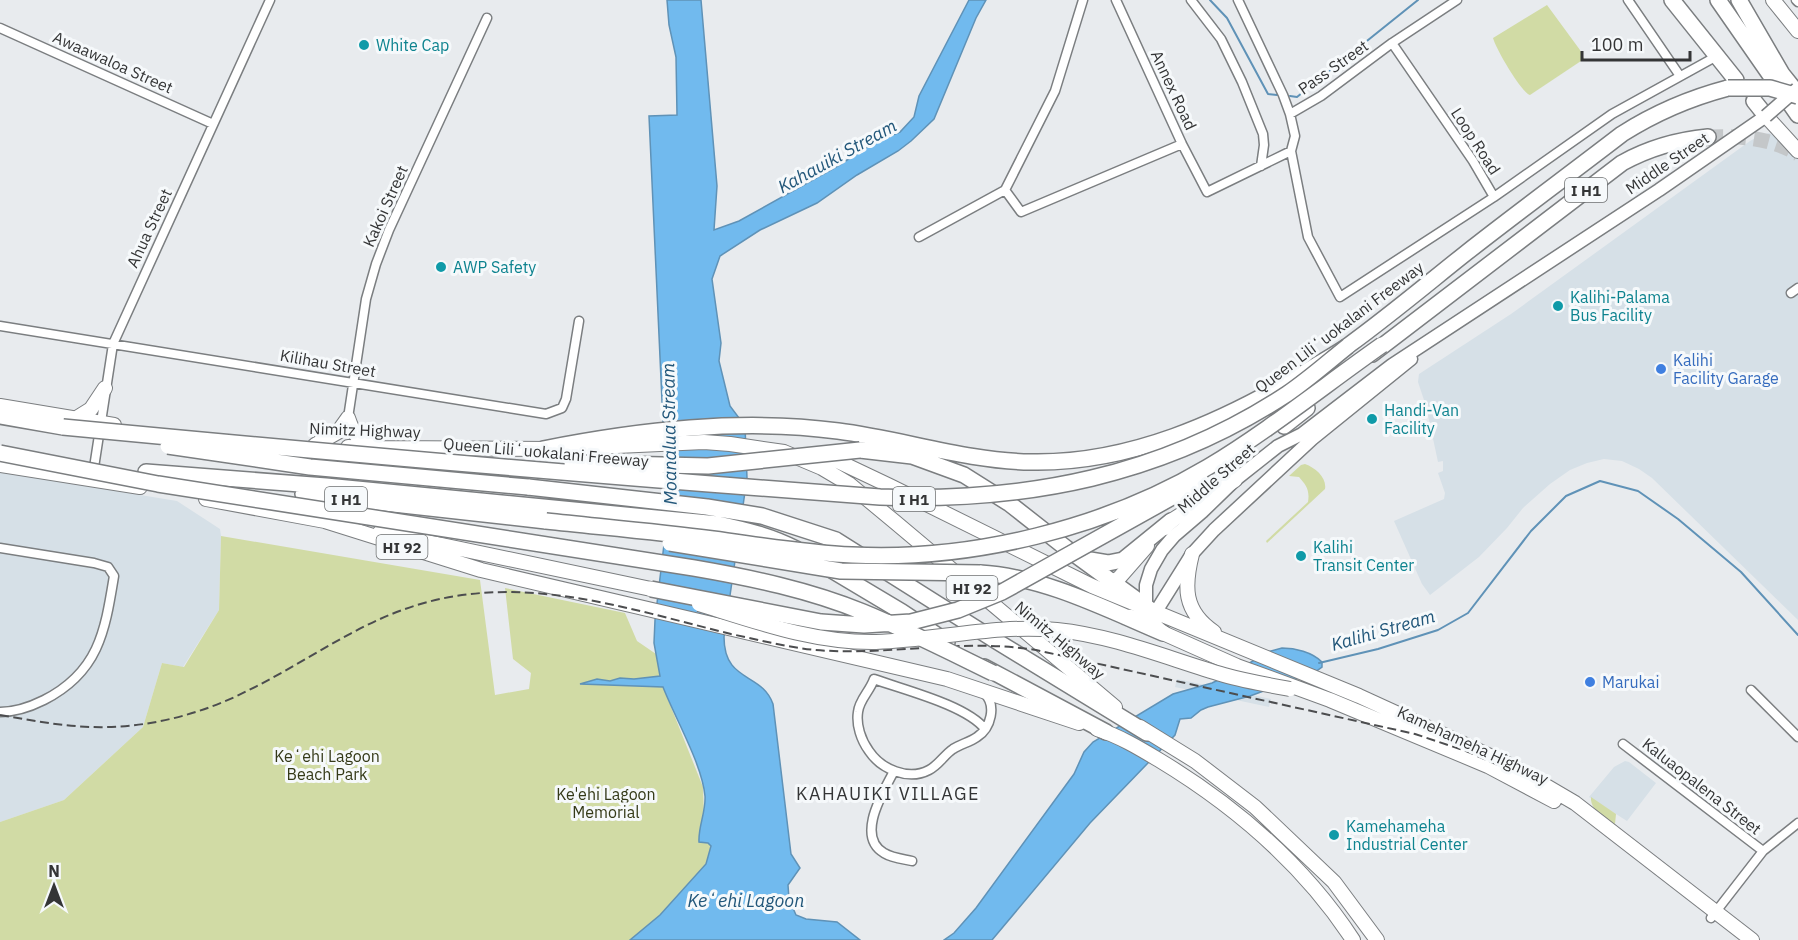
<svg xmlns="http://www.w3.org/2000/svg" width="1798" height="940" viewBox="0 0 1798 940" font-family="'IBM Plex Sans',sans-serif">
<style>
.built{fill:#d6e0e7}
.green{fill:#d1dba5}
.water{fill:#71baee;stroke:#5f92b7;stroke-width:1.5}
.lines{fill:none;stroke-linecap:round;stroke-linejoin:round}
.stream{stroke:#5f92b7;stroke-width:2}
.motorway-tunnel{stroke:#c4c7c9;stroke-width:15;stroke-dasharray:15 8;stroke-linecap:butt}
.minor-casing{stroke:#7b7e80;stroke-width:11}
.secondary-casing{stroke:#7b7e80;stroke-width:15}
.primary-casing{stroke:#7b7e80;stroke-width:16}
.motorway-casing{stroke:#7b7e80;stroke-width:18}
.minor{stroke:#fff;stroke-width:8}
.secondary{stroke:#fff;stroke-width:12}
.primary{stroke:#fff;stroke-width:14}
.motorway{stroke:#fff;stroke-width:15}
.rail{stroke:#4c4d4f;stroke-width:2;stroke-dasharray:9 4.5;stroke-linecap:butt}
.secondary-bridge-casing{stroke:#7b7e80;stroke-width:15;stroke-linecap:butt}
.primary-bridge-casing{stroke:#7b7e80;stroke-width:16;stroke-linecap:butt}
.motorway-bridge-casing{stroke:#7b7e80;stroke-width:18;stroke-linecap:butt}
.secondary-bridge{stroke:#fff;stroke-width:12}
.primary-bridge{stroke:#fff;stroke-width:14}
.motorway-bridge{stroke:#fff;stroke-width:15}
.culture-dot{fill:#0f9aa8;stroke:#f6f9fb;stroke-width:2}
.shop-dot{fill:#3f7fe0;stroke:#f6f9fb;stroke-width:2}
.labels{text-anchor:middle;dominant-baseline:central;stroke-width:6;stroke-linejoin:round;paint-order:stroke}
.shield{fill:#f6f9fb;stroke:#6e7071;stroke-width:1.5}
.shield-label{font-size:15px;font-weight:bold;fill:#343536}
.culture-label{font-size:16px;fill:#0d838f;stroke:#f6f9fb;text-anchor:start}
.street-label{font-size:16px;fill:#343536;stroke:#f6f9fb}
.shop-label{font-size:16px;fill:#366cbe;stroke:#f6f9fb;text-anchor:start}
.park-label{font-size:16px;fill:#353a18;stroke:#f6f9fb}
.water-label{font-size:18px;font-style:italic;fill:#22577a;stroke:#f6f9fb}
.neighbourhood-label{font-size:18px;letter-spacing:1.5px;fill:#343536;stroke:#f6f9fb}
</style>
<rect width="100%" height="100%" fill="#e8ebee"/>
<!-- built -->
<path class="built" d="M1769,133L1774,136L1798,159V620L1652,478L1639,469L1622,461L1604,459L1587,463L1570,470L1550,484L1523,508L1507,528L1479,557L1430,595L1422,584L1394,521L1444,499L1445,493L1438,473L1443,471V461L1438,462L1426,406L1418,382L1419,374L1511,314L1750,141L1759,136Z
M0,472L177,501L220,529L221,536L219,610L183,667L162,663L143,727L64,800L0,822Z
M1177,679L1271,699L1269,707L1175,687Z
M1625,761L1629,762L1656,783L1627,821L1589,797L1614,767Z"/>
<!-- green -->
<path class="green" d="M1547,5L1580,50L1584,59L1530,95C1521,92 1496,49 1493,38Z
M1305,464C1316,468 1327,478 1325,489L1267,543L1266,541L1308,502C1310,490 1306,485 1299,477L1289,476L1301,465Z
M221,536L480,580L495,695L529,689L531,673L513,659L505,588L625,613L637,641L656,654L663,687L703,787L704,815L699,835L703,843H708L711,846L706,864L660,915L630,940H0V822L64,800L143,727L162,663L184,667L219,610Z
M1591,797L1616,814L1615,824C1604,818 1590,810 1591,797Z"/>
<!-- water -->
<path class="water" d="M667,0H701L717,186L714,230L739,221L836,167L877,141L900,132L914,117L919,96L969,0H986L976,18L934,119L911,141L898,151L857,175L817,203L760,230L720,256L712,279L721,343L719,361L730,406L745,426L747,478L724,637C724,683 762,672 773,704L791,854L800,868L788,885L789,899L796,915L806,919L837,922L860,940H630L660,915L706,864L711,846L708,843L699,842C698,827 706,812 705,796C702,764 675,718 663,687L580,684L597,679L610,681L620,678L634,679L660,676L654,643L655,620L670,494L663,423L649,116L677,115L676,57L669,25Z
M1282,648C1295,648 1312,652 1322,662V667L1315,672L1250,696L1208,707L1201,710L1191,718L1180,719L1175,735L1090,823L992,940H944L954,933L976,908L1074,774L1084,752L1093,742L1173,694L1212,683L1237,671L1267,652Z"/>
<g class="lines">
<!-- stream -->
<path class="stream" d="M1210,0L1227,18L1268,94L1277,95
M1290,96L1297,97L1418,0
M1319,663L1378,649L1438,630L1468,613L1531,531L1566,496L1600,481L1638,491L1678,519L1741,572L1798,635"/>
<!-- motorway-tunnel -->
<path class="motorway-tunnel" d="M1708,137C1740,136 1769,137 1798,154"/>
<!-- minor casing -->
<g class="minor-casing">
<path id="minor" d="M1116,0L1182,144L1207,192L1291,151
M1191,0L1221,39L1242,82L1263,134L1264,145L1261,166
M1238,0L1283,95L1290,114L1295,136L1291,151L1308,237L1340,297L1494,197
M1457,0L1392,43L1473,161L1494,197L1612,114L1717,56
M1628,0L1680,76
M1796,0L1798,2
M0,28L213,124
M1290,114L1321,96L1392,43
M1005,190L1021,212L1182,144
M919,237L1005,190L1055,91L1083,0
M1791,293L1798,288
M0,326L546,414L562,408L566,399L579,321
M348,418L366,299L376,264L389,230L487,18
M93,474L113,344L270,0
M0,548L94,563L108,567L114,576C105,631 99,672 44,700C30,707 16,712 0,712
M1751,690L1798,737
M984,693C997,705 991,728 977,737C970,742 961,744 953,749C944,755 939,765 929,770C908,781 881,769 869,751C861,740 856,725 858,712C859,700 870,691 874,679C904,690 966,705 985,729
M1623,744L1763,851
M894,771C884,791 855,836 884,853C892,858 903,859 912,861
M1711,918L1763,851L1798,823"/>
</g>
<!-- secondary casing -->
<g class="secondary-casing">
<path id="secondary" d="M1146,605V585L1151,569L1162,550L1174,536L1202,512L1235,480L1278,446L1302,434L1392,365L1659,190L1766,116
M1155,613L1192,554L1214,530L1312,439L1411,359"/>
</g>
<!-- primary casing -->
<g class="primary-casing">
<path id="primary" d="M1773,0L1798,31
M1766,116L1798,151
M0,406L114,425
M348,418C353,433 357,440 373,445
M75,419L91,409L105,388
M315,445L338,432L348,418
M348,447L383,448L554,449
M573,448L704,442L730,444L784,452L822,468L849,484L895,522L1115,707
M818,455L831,458L890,486L1092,586L1359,696L1512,766L1575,803L1752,940
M0,465L140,487
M206,499L325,521L481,570L947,679L1079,723
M1165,528L1171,521L1235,480
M380,532L651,589
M1192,554C1184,586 1183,611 1214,632
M1106,586L1119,578L1147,546
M1155,626L1163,633L1237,666L1330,700L1488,766L1554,801
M1140,727L1195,761L1255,807L1334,882L1377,940
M1097,729C1119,736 1139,748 1159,760C1235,806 1304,865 1353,940"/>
</g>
<!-- motorway casing -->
<g class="motorway-casing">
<path id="motorway" d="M1672,0L1736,80
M1718,0L1798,115
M1739,0L1782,74L1798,94
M1754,101L1766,116
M1372,354L1622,163C1649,148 1677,140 1708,137
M0,416L63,427
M1284,426L1307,408
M543,449C639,430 741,418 838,431C902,439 966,461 1031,462C1129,464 1222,422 1304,373C1319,363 1335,355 1349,345C1389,316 1427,284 1466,253C1517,213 1570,174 1622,134C1655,113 1690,98 1728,88
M860,450L912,456L964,475L1010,504L1066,548L1155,613L1145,619L1126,617
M146,472L326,486L718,524C746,530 771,536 796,549
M528,487L707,507L762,516L836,540L993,639L1147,733
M303,494L546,521
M1084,559L1108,563L1123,560L1171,521
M830,569L902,612L947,642
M980,573C1044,577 1104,608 1163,633
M984,667L1106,732"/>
</g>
<!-- minor -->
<use href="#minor" class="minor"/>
<!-- secondary -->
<use href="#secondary" class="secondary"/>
<!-- primary -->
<use href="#primary" class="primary"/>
<!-- motorway -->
<use href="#motorway" class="motorway"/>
<!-- rail -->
<path class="rail" d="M0,715C30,720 60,726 91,727C144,729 200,715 247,691C319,656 373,609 456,596C549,581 641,612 731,634C759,640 787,647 815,650C890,656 961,638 1036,650L1415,734L1466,751L1507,769"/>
<!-- secondary-bridge casing -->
<g class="secondary-bridge-casing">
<path id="secondary-bridge" d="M1766,116L1797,89"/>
</g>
<!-- primary-bridge casing -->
<g class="primary-bridge-casing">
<path id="primary-bridge" d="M699,604C757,622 814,643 876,642C937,640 996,624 1057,630C1115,636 1169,659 1224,675C1245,681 1268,685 1290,689"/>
</g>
<!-- motorway-bridge casing -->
<g class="motorway-bridge-casing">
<path id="motorway-bridge" d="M1728,88H1770L1798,96
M63,427C335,453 607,477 880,497C1027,502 1162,476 1287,394C1309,379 1328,362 1348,346
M168,446L310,467L528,487
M0,453L158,484L694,568C752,578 809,590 863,612C907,630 950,652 993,673
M572,463L708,466L860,450
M546,521C602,527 657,532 713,539C759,545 806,553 852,555C972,561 1105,528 1208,467C1268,431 1325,385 1382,345
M670,543L841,571L980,573
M651,589L821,622L864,625L911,622L958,610L1002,592L1201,481"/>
</g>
<!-- secondary-bridge -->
<use href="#secondary-bridge" class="secondary-bridge"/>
<!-- primary-bridge -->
<use href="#primary-bridge" class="primary-bridge"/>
<!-- motorway-bridge -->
<use href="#motorway-bridge" class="motorway-bridge"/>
</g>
<!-- markers -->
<g class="culture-dot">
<circle cx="364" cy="45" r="6"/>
<circle cx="441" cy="267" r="6"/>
<circle cx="1558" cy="306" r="6"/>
<circle cx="1372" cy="419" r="6"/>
<circle cx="1301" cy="556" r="6"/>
<circle cx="1334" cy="835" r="6"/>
</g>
<g class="shop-dot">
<circle cx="1661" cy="369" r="6"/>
<circle cx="1590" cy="682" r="6"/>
</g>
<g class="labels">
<!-- shield labels -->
<g class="shield">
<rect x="1565" y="178" width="42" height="24" rx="4.5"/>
<rect x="325" y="487" width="42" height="24" rx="4.5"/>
<rect x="893" y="487" width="42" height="24" rx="4.5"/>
<rect x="376.5" y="535" width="51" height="24" rx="4.5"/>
<rect x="946.5" y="576" width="51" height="24" rx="4.5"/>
</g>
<g class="shield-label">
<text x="1586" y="190">I H1</text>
<text x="346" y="499">I H1</text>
<text x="914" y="499">I H1</text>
<text x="402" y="547">HI 92</text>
<text x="972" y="588">HI 92</text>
</g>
<!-- culture labels -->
<g class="culture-label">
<text x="376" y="45">White Cap</text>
<text x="453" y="267">AWP Safety</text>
<text x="1570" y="297">Kalihi-Palama<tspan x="1570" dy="18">Bus Facility</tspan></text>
<text x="1384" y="410">Handi-Van<tspan x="1384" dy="18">Facility</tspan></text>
<text x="1313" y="547">Kalihi<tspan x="1313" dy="18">Transit Center</tspan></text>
<text x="1346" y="826">Kamehameha<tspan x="1346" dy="18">Industrial Center</tspan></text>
</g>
<!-- street labels -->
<g class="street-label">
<text transform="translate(113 62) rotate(24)">Awaawaloa Street</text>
<text transform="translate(1333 67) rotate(-35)">Pass Street</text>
<text transform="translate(1174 90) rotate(65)">Annex Road</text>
<text transform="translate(1476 141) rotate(57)">Loop Road</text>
<text transform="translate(1667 163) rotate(-34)">Middle Street</text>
<text transform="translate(385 206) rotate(-66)">Kakoi Street</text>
<text transform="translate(149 228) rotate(-65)">Ahua Street</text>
<text transform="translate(1339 327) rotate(-37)">Queen Liliʻuokalani Freeway</text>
<text transform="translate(328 363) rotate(10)">Kilihau Street</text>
<text transform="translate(365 430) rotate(2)">Nimitz Highway</text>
<text transform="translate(546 452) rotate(5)">Queen Liliʻuokalani Freeway</text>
<text transform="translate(1216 478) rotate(-41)">Middle Street</text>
<text transform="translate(1060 640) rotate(40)">Nimitz Highway</text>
<text transform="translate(1473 745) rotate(25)">Kamehameha Highway</text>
<text transform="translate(1702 786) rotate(38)">Kaluaopalena Street</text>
</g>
<!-- shop labels -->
<g class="shop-label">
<text x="1673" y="360">Kalihi<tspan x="1673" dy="18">Facility Garage</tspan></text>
<text x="1602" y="682">Marukai</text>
</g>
<!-- park labels -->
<g class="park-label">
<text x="327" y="756">Keʻehi Lagoon<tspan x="327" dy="18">Beach Park</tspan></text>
<text x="606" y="794">Ke'ehi Lagoon<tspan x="606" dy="18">Memorial</tspan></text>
</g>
<!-- water labels -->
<g class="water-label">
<text transform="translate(837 156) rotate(-29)">Kahauiki Stream</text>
<text transform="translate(669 434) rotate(-91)">Moanalua Stream</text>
<text transform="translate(1383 630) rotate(-16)">Kalihi Stream</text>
<text x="746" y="900">Keʻehi Lagoon</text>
</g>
<!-- neighbourhood labels -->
<g class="neighbourhood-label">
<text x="888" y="793">KAHAUIKI VILLAGE</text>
</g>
</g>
<!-- north arrow -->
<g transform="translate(54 886)" stroke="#f6f9fb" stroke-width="4.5" paint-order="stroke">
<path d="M0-4.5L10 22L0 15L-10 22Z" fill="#343536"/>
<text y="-9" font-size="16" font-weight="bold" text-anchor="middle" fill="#343536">N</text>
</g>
<!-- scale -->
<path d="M1582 51v9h108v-9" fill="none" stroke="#343536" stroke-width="3"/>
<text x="1591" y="51" font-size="18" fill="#343536" stroke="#f6f9fb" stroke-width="4.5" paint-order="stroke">100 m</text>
</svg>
